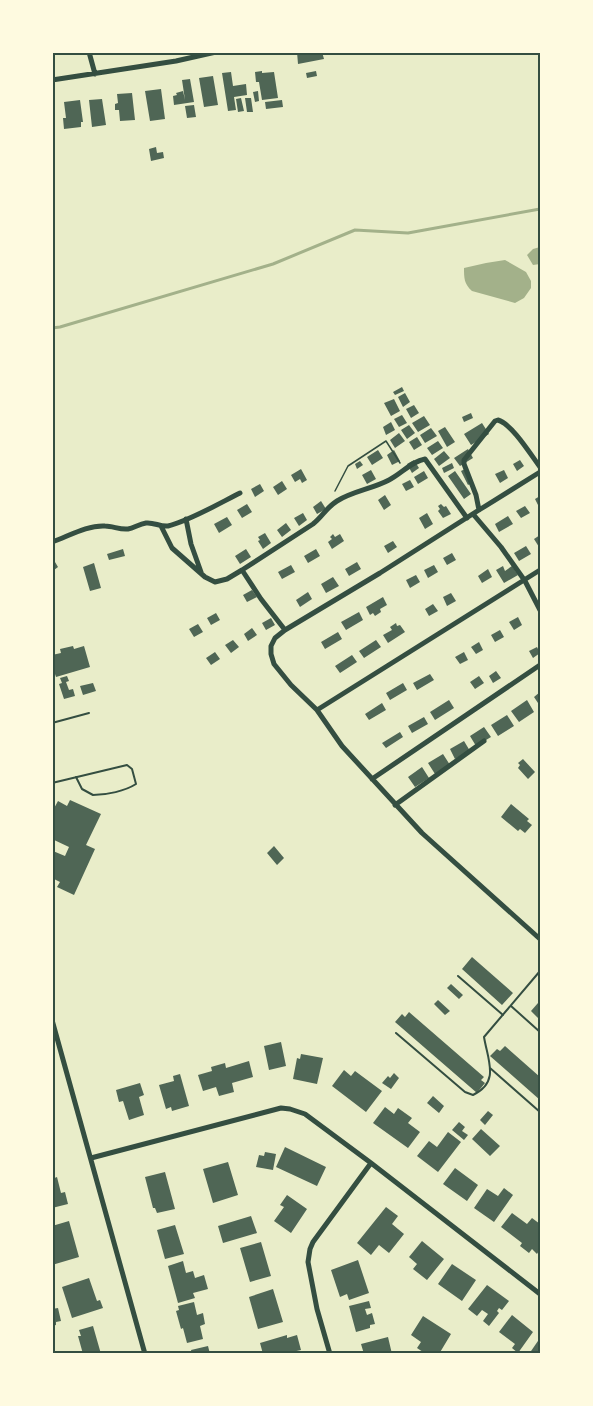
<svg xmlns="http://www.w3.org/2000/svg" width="593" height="1406" viewBox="0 0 593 1406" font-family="Raleway,sans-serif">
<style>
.water{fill:#a3b18a}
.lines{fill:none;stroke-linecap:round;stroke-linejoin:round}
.stream{stroke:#a3b18a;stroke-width:3}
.building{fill:#4f6655}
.path{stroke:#344e41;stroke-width:1.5}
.service{stroke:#344e41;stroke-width:2}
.minor{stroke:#344e41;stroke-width:5}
.neatline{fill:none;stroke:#344e41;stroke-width:2}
</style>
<rect width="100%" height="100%" fill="#e9edc9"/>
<!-- water -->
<path class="water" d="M540,247V264L533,265L527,255L533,249Z
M505,260L526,272L531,281V288L524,298L515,303L472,291C464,284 464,278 464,268L486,263Z"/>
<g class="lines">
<!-- stream -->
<path class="stream" d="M52,328L60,327L273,264L355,230L408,233L540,209"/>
</g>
<!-- building -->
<path class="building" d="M297,52H322L324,59L298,64Z
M262,71V73L274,72L278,98L262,100L259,82H256L255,72Z
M316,71L317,76L307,78L306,73Z
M231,72L233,86L246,84L247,95L234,97L236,110L228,111L222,73Z
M213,76L218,105L204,107L199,78Z
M190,79L194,102L174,105L173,96L177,95L176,93L183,91L185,100L182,80Z
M161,89L165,119L150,121L145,91Z
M258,91L259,101L255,102L253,92Z
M132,93L135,120L120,121L119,110H115V104L118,103L117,94Z
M241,98L244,111L238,112L236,99Z
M245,98H251L253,112H247Z
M102,99L106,125L92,127L89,100Z
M80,100L83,122H81V127L64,129L63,118H66L64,102Z
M282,100L283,107L266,109L265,102Z
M194,105L196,117L187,118L185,106Z
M156,147L157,153L163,152L164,158L151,161L149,149Z
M402,387L404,391L395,395L393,392Z
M405,393L410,402L403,407L398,397Z
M394,399L400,411L391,416L384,403Z
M414,405L419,413L411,418L406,409Z
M471,413L473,418L464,422L462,417Z
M402,415L407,423L399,427L394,419Z
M424,416L430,425L418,432L412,423Z
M391,422L395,430L386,435L383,427Z
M482,423L489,434L471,445L464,434Z
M409,425L415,433L407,439L401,430Z
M445,427L455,442L447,447L438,431Z
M431,428L437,436L425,443L420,435Z
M399,433L405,441L395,448L390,440Z
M417,437L422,445L414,450L409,442Z
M438,441L443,448L432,455L427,448Z
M468,449L473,458L460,466L454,458Z
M378,450L383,458L372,465L367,457Z
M394,450L400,461L392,465L387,455Z
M444,451L450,458L439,466L434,459Z
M414,460L419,468L412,473L407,464Z
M520,460L524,466L517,471L513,464Z
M360,461L363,465L357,469L355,464Z
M452,463L454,468L444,473L442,468Z
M301,469L307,480L302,483L300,479L295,482L291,475Z
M465,469L472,483L468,485L461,471Z
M371,470L376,479L367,484L362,475Z
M504,470L508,478L500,483L495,474Z
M424,471L428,478L418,484L414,477Z
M455,471L471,494L464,499L448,476Z
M410,480L414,487L406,491L402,484Z
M282,481L287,489L278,495L273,487Z
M260,484L264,491L255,497L251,489Z
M385,495L391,505L384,510L378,500Z
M540,496V509L535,499Z
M321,501L326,509L317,514L313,507Z
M247,504L252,512L242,518L237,510Z
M441,504L444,507L446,506L451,514L443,518L438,511L440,509L438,506Z
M525,506L530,513L521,518L516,511Z
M303,513L307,520L299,526L294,518Z
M427,513L433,524L425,529L419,518Z
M508,516L513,524L499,532L495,524Z
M227,517L232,525L219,533L214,524Z
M286,523L291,530L282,537L277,530Z
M265,533L271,543L263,549L258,541L260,540L258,537Z
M333,534L335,537L340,534L344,541L332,549L328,542L332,539L330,537Z
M540,535V546L539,547L534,539Z
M393,541L397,547L388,553L384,546Z
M526,546L531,554L519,561L514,553Z
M123,549L125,556L109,560L107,554Z
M246,549L251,557L240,564L235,556Z
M316,549L320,556L308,563L304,556Z
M452,553L456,560L447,565L443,558Z
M52,557L58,567L54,570L52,568Z
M357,562L361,569L349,576L345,569Z
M94,563L101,588L90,591L83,567Z
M291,565L295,572L282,579L278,572Z
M434,565L438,572L428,578L424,570Z
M503,566L505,571L512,566L518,575L504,583L496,570Z
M488,569L492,577L482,583L478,576Z
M416,575L420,582L410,588L406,580Z
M333,577L339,586L326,593L321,584Z
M252,590L257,597L247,602L243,595Z
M308,592L312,599L300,607L296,600Z
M451,593L456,601L447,606L443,597Z
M383,597L387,605L380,609L381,612L375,616L373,613L370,615L366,607Z
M433,604L438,611L429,616L425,609Z
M359,612L363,620L346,630L341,622Z
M216,613L220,620L211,625L207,618Z
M518,617L522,625L514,630L509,622Z
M271,618L275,625L266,630L262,623Z
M396,623L397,626L400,625L405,632L388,643L383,635L392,630L390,627Z
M198,624L203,632L194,637L189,629Z
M252,628L257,635L248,641L244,634Z
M500,630L504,637L495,642L491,635Z
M338,632L342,639L325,649L321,642Z
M233,640L239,647L231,653L225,645Z
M376,640L381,647L364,658L359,651Z
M479,642L483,650L476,654L471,647Z
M73,646L74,649L84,646L90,667L56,677L52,665V655L61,653L60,649Z
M537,647L540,653L533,658L529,651Z
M215,652L220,659L211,665L206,658Z
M464,652L468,660L460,664L455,657Z
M352,655L357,662L340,673L335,666Z
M496,671L501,678L493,683L489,676Z
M430,674L434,680L417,690L413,683Z
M67,676L69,681L66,682L69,690L73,689L75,696L64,699L59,684L62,683L60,678Z
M479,676L484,683L475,689L470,682Z
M93,683L96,691L83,695L80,686Z
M403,683L407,690L390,700L386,693Z
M540,692V706L534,697Z
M449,700L454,708L435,720L430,712Z
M527,700L534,712L519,722L511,711Z
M382,703L386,710L369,720L365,714Z
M507,715L514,726L498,736L491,725Z
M424,717L428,724L412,733L408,726Z
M484,727L491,737L476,746L470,736Z
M400,732L403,737L386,748L382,743Z
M464,741L470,751L455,759L450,749Z
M443,754L450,765L435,774L428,763Z
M523,759L535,772L528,779L518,768L520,765L518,763Z
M422,767L429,778L415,787L408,777Z
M70,800L101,814L86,845L95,849L74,895L57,887L60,882L52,878L53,851L65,856L69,847L52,839V812L58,801L67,806Z
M511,804L529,819L527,821L532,825L525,833L520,829L518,831L501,817Z
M274,846L284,858L277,865L267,853Z
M472,957L513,993L502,1005L462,969Z
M451,984L463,995L459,999L447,988Z
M438,1000L450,1011L445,1015L434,1004Z
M538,1003L540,1005V1020L531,1011Z
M409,1012L484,1077L481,1080L485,1083L477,1093L395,1022L402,1014L405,1017Z
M281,1042L286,1066L269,1070L264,1046Z
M505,1046L540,1077V1100L490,1056L497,1049L500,1051Z
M301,1054L323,1058L317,1084L293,1079L297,1058L300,1059Z
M249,1061L253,1077L232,1083L234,1092L219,1096L216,1087L203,1091L198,1075L212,1071L211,1067L225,1063L226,1068Z
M344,1070L351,1076L355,1071L382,1091L366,1112L332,1086Z
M394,1073L399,1078L391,1089L382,1083L388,1076L390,1078Z
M180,1074L189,1106L172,1111L171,1107L166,1109L159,1085L174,1081L173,1076Z
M140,1083L144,1095L139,1097L144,1115L129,1120L123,1101L119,1102L116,1090Z
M433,1096L444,1106L439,1113L427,1103Z
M385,1107L394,1114L398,1108L412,1118L408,1123L420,1132L408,1148L373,1123Z
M488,1111L493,1115L485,1125L480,1120Z
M459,1122L465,1127L462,1131L468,1135L464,1140L452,1130Z
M481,1129L500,1146L490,1156L472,1139Z
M448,1132L461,1142L438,1172L417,1156L429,1141L437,1147Z
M285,1147L326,1167L317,1186L276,1167Z
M265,1152L276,1154L273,1170L256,1167L259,1155L264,1156Z
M228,1162L238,1195L213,1203L203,1169Z
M455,1168L478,1185L467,1201L443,1184Z
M165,1172L175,1209L157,1213L155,1208H153L145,1177Z
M57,1177L61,1193L65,1192L68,1204L52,1208V1179Z
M504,1188L513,1195L494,1222L474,1208L487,1189L498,1196Z
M287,1195L307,1209L291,1233L274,1221L284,1207L280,1205Z
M386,1207L398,1216L392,1224L404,1234L389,1253L379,1245L371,1255L357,1243Z
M512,1213L527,1224L532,1218L540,1224V1249L537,1254L532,1249L529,1253L520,1246L522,1243L501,1227Z
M251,1216L257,1233L223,1243L218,1226Z
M69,1221L79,1257L52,1265V1226Z
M175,1225L184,1254L165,1259L157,1230Z
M422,1241L444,1259L427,1280L413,1269L417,1264L409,1257Z
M261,1242L271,1276L250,1282L240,1248Z
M358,1260L369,1293L349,1300L347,1294L340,1297L331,1270Z
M183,1261L186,1273L193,1271L195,1278L204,1275L208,1289L193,1293L195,1298L178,1303L168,1266Z
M452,1264L476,1280L462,1301L438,1284Z
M89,1278L97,1301L100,1300L103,1308L72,1318L62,1287Z
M487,1285L509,1301L502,1310L499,1308L497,1311L499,1313L489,1326L483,1321L488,1314L482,1310L477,1316L468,1309Z
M273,1289L283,1322L258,1329L249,1297Z
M369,1301L371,1308L365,1309L367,1315L372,1313L375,1324L370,1325V1328L356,1332L349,1306Z
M194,1302L197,1315L203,1313L205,1324L200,1326L203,1339L187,1343L183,1328L181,1329L176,1311L179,1310L178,1306Z
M58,1308L61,1321L56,1322V1325L52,1326V1309Z
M512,1315L533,1332L518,1353L512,1348L515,1344L499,1332Z
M423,1316L451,1334L439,1354H426L417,1348L421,1342L411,1335Z
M93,1326L101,1354H83L78,1336H81L79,1330Z
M287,1335V1338L297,1335L301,1350L292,1352V1354H263L260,1343Z
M388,1337L392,1354H364L361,1344Z
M540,1338V1354H529Z
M208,1346L210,1354H192L191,1350Z"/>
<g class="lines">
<!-- path -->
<path class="path" d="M335,491L348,466L386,441L400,463"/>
<!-- service -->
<path class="service" d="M52,723L89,713
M52,783L127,765L132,769L136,784C125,791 107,795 93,795L82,789L76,777
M458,976L503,1015
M511,1006L540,1032
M396,1033L465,1092L473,1095C500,1082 488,1061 484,1037L540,971
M490,1068L540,1112"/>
<!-- minor -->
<path class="minor" d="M89,52L95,74
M52,80L176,61L216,52
M540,472L479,510L380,573L285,630L275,638L271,646V654L274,664L291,685L317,710L342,746L422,833L540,939
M479,510L476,495L464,464V460L495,421L498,420C512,424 531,455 540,467
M473,514L501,547L525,581L540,610
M186,519L191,544L201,572
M161,526L172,548L205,577L215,582L227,579L242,570L313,524C322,517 327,507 337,501C353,491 372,489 389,480C401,474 412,461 425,459L467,518
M52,542C69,536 87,525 105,526C113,526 120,530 128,529C134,528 139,524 146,523C154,522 160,527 168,526C189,521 220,503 240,493
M242,570L261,599L285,630
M317,710L540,570
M372,779L540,665
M395,805L484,741
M52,1020L145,1354
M91,1158L281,1108L290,1109L305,1114L371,1163L540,1294
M330,1354L317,1309L308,1262L310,1249L313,1242L371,1163"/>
</g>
<!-- border -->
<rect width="593" height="1406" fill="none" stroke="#fefae0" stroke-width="108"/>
<rect x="54" y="54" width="485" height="1298" class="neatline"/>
</svg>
